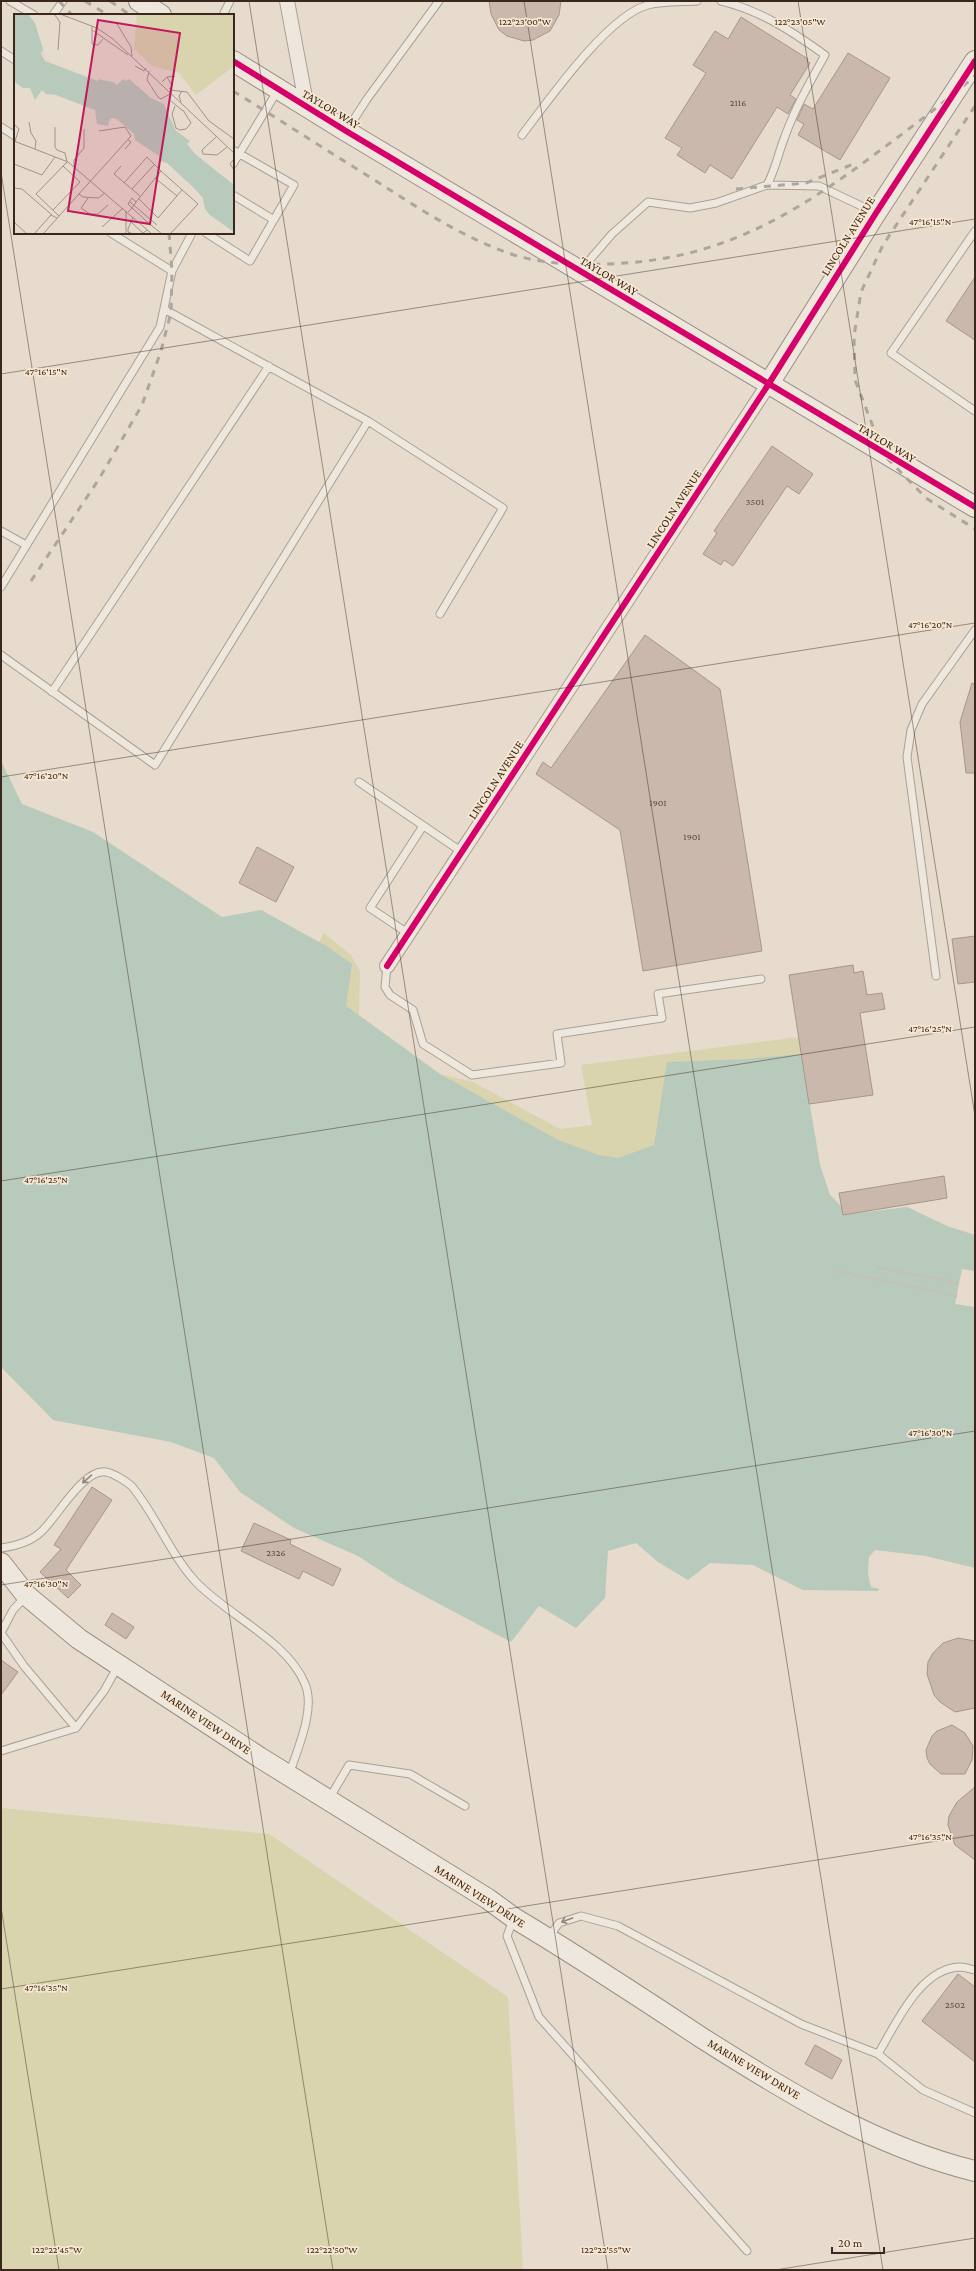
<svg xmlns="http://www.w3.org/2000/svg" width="976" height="2271" viewBox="0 0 976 2271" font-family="'Crimson Pro',serif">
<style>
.green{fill:#d9d4ad}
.water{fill:#b8cabc}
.pier{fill:#e6dbcc}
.building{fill:#cab8ac;stroke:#a6968b}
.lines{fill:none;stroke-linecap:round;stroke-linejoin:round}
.lane-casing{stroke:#aba095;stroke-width:9}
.street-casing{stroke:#aba095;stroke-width:16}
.secondary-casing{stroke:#9b9085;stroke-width:22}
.path{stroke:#c6bdb5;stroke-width:2.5;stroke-dasharray:3 2;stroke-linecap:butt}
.lane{stroke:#eee7de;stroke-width:7}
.street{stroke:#eee7de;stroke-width:14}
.secondary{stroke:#eee7de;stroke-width:20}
.rail{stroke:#ada59e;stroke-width:3;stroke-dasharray:7 7;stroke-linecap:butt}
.cycleway-casing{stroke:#f7e7d1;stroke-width:8}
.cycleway{stroke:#d6006c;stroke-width:6}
.oneway{stroke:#94877e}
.ticks{fill:none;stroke:#3a271d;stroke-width:1;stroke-opacity:0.45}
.labels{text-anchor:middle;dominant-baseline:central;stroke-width:3.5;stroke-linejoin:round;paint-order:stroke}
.number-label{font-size:10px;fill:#5e4b41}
.street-label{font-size:12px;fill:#3a271d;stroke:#f7e7d1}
.inset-road{fill:none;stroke:#a19386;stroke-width:1}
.view{fill:#c2185b;fill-opacity:0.15;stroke:#c2185b;stroke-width:2}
.inset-edge{fill:none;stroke:#3a271d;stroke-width:2}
.ticks-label{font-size:10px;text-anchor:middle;fill:#3a271d;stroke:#f7e7d1;stroke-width:3.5;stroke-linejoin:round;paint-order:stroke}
</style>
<rect width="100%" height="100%" fill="#e6dbcc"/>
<!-- green -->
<path class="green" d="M261,910L319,942L324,933L351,955L360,971L359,1015L440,1074L473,1082L560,1129L592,1125L581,1065L799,1037L820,1165L830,1195L842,1207L843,1215L907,1207L947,1226L975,1235L827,1249L358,1064Z
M1,1808L269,1834L508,1997L523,2270H1Z"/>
<!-- water -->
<path class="water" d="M1,761L22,804L93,832L222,917L261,910L328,947L352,964L346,1006L440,1074L558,1140L599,1155L618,1158L654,1145L667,1062L746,1059L801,1054L820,1165L830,1195L842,1207L843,1215L907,1207L947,1226L975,1235V1590L907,1576H883L878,1591L803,1590L753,1565L710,1563L688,1580L658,1562L636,1543L608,1551L605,1598L576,1628L539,1606L511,1642L398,1582L358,1556L294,1528L240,1492L214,1458L171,1442L53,1420L1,1367Z"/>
<!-- pier -->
<path class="pier" d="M962,1269L975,1271V1307L955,1304Z
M875,1550L926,1556L975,1568V1592L906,1578H884L881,1589L871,1587L868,1574L869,1557Z"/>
<!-- building -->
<path class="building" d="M489,1H561L559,15L550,31L533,40L524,41L507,36L499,30L491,14Z
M741,17L808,59L807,61L810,63L790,95L796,99L788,114L777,107L732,179L710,165L705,173L677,155L682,148L665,138L706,73L693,65L715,31L728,39Z
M848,53L890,78L840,160L798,135L804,124L797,120L804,104L813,109Z
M975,277V340L946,321Z
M772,446L813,474L799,494L787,486L733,566L724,560L721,565L703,554L717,533L714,531Z
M645,635L720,689L762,951L643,971L620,830L536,774L543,762L551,768Z
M972,683L975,684V773H966L960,722Z
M257,847L294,867L276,902L239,883Z
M975,936V982L958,984L952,939Z
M853,965L854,973L863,971L867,995L882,993L885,1009L860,1013L873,1095L809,1104L789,975Z
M944,1176L947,1198L843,1215L839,1193Z
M92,1487L112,1500L66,1570L81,1585L68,1598L40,1572L61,1549L54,1545Z
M254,1523L291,1540L290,1544L341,1569L333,1586L303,1571L299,1579L241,1551Z
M112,1613L134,1627L126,1639L105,1625Z
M958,1638L975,1641V1708L955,1712L940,1702L934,1695L927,1674L928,1662L933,1653L943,1643Z
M1,1660L18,1672L1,1695Z
M952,1725L965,1733L973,1746L972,1760L965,1774H941L930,1764L927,1758L926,1750L932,1736L937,1731Z
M975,1787V1860L955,1845L948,1825L949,1816L957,1802Z
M958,1974L975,1987V2062L922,2021Z
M815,2045L842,2060L832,2079L805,2064Z"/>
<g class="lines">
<!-- lane casing -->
<g class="lane-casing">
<path id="lane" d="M10,1L34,15
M721,1C760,10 793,32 825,55C810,82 794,110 784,139C777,157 776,168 767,185
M53,15L63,1
M223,15L230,1
M1,51L15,60
M1,127L15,136
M347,130L367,99L439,1
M522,135C548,101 608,15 648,5C663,1 681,2 697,1
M233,164L278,90
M233,195L274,220
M975,231L891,353L975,411
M111,233L172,271
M206,233L250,261L294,185L233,150
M581,270L612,234L648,202L690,208L716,203L767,185L819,186L874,212
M164,309L368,421L503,508L440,614
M1,531L26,545
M1,587L160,327L172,271L192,233
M1,655L155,765L368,421
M52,692L269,366
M359,782L462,852
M409,934L370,908L423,826
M387,966L385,987L390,995L413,1010L423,1044L472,1075L561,1063L557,1034L662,1018L658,994L761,979
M936,976L907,757L911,730L922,704L975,630
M1,1548C16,1546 31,1542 42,1531C57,1517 84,1468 106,1472C113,1473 130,1483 134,1489C157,1518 171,1555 196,1582C227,1615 288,1641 305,1684C316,1709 297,1750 289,1775
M26,1596L13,1610L1,1633L24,1666L76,1728
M1,1751L76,1728L104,1691L118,1666
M329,1799L349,1765L410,1774L465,1806
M513,1920L507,1936L539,2017L747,2251
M549,1937L559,1923L581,1916L618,1926L801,2024L878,2054L923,2090L975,2113
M878,2054C896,2024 920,1968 960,1967C965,1967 970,1969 975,1970"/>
</g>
<!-- street casing -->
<g class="street-casing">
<path id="street" d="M287,1L307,108
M387,966L768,385"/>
</g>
<!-- secondary casing -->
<g class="secondary-casing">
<path id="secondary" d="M139,1L161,15
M233,61L346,131L975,507
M768,385L876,213L975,61
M1,1563L26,1595L79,1639L259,1757L488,1899L514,1918C578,1956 640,1997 702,2038C787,2092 876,2147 975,2171"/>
</g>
<!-- path -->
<path class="path" d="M878,1268L950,1281
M838,1271L957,1296
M950,1282L959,1284"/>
<!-- lane -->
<use href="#lane" class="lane"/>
<!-- street -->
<use href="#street" class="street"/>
<!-- secondary -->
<use href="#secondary" class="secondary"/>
<!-- rail -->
<path class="rail" d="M59,1L72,15
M85,1L108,15
M110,1L130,15
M233,91C280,120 326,150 373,179C418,208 463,238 514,255C544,264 575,265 606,264C720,261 794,215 882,149C913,126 945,102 975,76
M975,106L883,245L861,292L854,336L855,380L884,455L926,498L975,529
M736,189L806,183L856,163
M31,581L99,479L142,405L161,351L171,312L172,271L169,233"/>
<!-- cycleway casing -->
<g class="cycleway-casing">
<path id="cycleway" d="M233,61L346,131L975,507
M387,966L768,385L876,213L975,61"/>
</g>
<!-- cycleway -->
<use href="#cycleway" class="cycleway"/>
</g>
<!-- one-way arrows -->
<defs><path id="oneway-shaft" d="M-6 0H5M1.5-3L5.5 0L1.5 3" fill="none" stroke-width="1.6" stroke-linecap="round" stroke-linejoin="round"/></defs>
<g class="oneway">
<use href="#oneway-shaft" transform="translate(87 1479) rotate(139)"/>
<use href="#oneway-shaft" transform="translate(567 1920) rotate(160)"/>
</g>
<!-- ticks -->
<path class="ticks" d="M249,1L608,2270M524,1L883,2270M798,1L975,1116M1,172L333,2270M1,374L975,219M1,777L975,623M1,1181L975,1027M1,1585L975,1431M1,1907L59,2270M1,1989L975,1835M775,2270L975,2238"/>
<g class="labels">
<!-- number labels -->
<g class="number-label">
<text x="738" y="102">2116</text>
<text x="755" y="501">3501</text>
<text x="658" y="802">1901</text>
<text x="692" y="836">1901</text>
<text x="276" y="1552">2326</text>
<text x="955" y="2004">2502</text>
</g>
<!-- street labels -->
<g class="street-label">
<text transform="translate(331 109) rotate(31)">TAYLOR WAY</text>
<text transform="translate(848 236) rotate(-58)">LINCOLN AVENUE</text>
<text transform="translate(609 276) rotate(31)">TAYLOR WAY</text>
<text transform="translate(887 443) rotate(31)">TAYLOR WAY</text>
<text transform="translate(674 509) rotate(-57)">LINCOLN AVENUE</text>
<text transform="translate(496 780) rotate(-57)">LINCOLN AVENUE</text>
<text transform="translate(206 1722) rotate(34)">MARINE VIEW DRIVE</text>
<text transform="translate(480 1896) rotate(33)">MARINE VIEW DRIVE</text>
<text transform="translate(754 2069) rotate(31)">MARINE VIEW DRIVE</text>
</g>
</g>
<!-- overview -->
<g transform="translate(14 14)">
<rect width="220" height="220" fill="#e6dbcc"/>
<path d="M123,0H220V52L182,81L165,59L138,52L120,35Z" fill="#d9d4ad"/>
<path d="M0,0H14L21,9L32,45L83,65L99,68L103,71L109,65L112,67L115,65L137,84L150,90L162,117L176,127L173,130L181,140L220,171V218L196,201L191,195L189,184L179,173L153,149L146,147L145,142L121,126L120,120L104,106L99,104L96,105L94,112L83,110L81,96L42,81L32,80L28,76L21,86L16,74H9L0,67Z" fill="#b8cabc"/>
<path d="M29,36L32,45L84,65V67L31,47L27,39Z" fill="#e6dbcc"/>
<path class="inset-road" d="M40,0L46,8L44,36M46,0L83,14L99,25L220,139M103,10L117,33L118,42M78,12V30L84,31L89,25M78,16L114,41M121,52L130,57L132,54M135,57L133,66L144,83L147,85L156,80M153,63L158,72L155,75M148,68L153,63L161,62M156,76L173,78L195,107L220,125M157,87L169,97M167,88L165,82L168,77M161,92L158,100L162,114L166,116L172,115L177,109L169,96M15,108L17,119L22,127L21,135M0,110L5,115L1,127M41,113V133L43,136L51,139L53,148L22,180L45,202M202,123L188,136L189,140L203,141L213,133M0,127L54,148L138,220M111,135L117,128L114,126M220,145L216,150L220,156M0,150L28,161L41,143M107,152L100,160L126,182M60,153V146L70,134V115M141,164L163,182M110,169L133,143L147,157M0,174L8,175L38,201M118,175L140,151M65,180L69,183L84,184L91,179M74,184L67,194L76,200H84L94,191M125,185L144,204L168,176M116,188L143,211M122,188L147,157L184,190L156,220M39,196L66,168L49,152M112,197V220M114,198L118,194L122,188L118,184L114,190L118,194L126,201L132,207L148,220M119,203L114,215V218L119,220M116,207L130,220M0,208L13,220M88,213L109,194M20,220L37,201L43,204M29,220L117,122L111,113L85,117M119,220H128L133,216"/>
<path class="view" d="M84,6L166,19L136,210L54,197Z"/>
<rect width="220" height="220" class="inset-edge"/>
</g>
<g class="ticks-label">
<text x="800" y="25">122°23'05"W</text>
<text x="525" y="25">122°23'00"W</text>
<text x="930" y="225">47°16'15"N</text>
<text x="46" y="375">47°16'15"N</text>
<text x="930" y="628">47°16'20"N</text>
<text x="46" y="779">47°16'20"N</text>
<text x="930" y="1032">47°16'25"N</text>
<text x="46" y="1183">47°16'25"N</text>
<text x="930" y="1436">47°16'30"N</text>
<text x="46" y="1587">47°16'30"N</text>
<text x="930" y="1840">47°16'35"N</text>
<text x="46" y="1991">47°16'35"N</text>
<text x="57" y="2253">122°22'45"W</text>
<text x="332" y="2253">122°22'50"W</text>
<text x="606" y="2253">122°22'55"W</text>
</g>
<!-- border -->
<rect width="976" height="2271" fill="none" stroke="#3a271d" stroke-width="4"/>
<!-- scale -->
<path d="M832 2247v6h52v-6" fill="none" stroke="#3a271d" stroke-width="2"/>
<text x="838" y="2247" font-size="12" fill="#3a271d" stroke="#f7e7d1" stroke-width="3" paint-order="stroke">20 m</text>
</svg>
